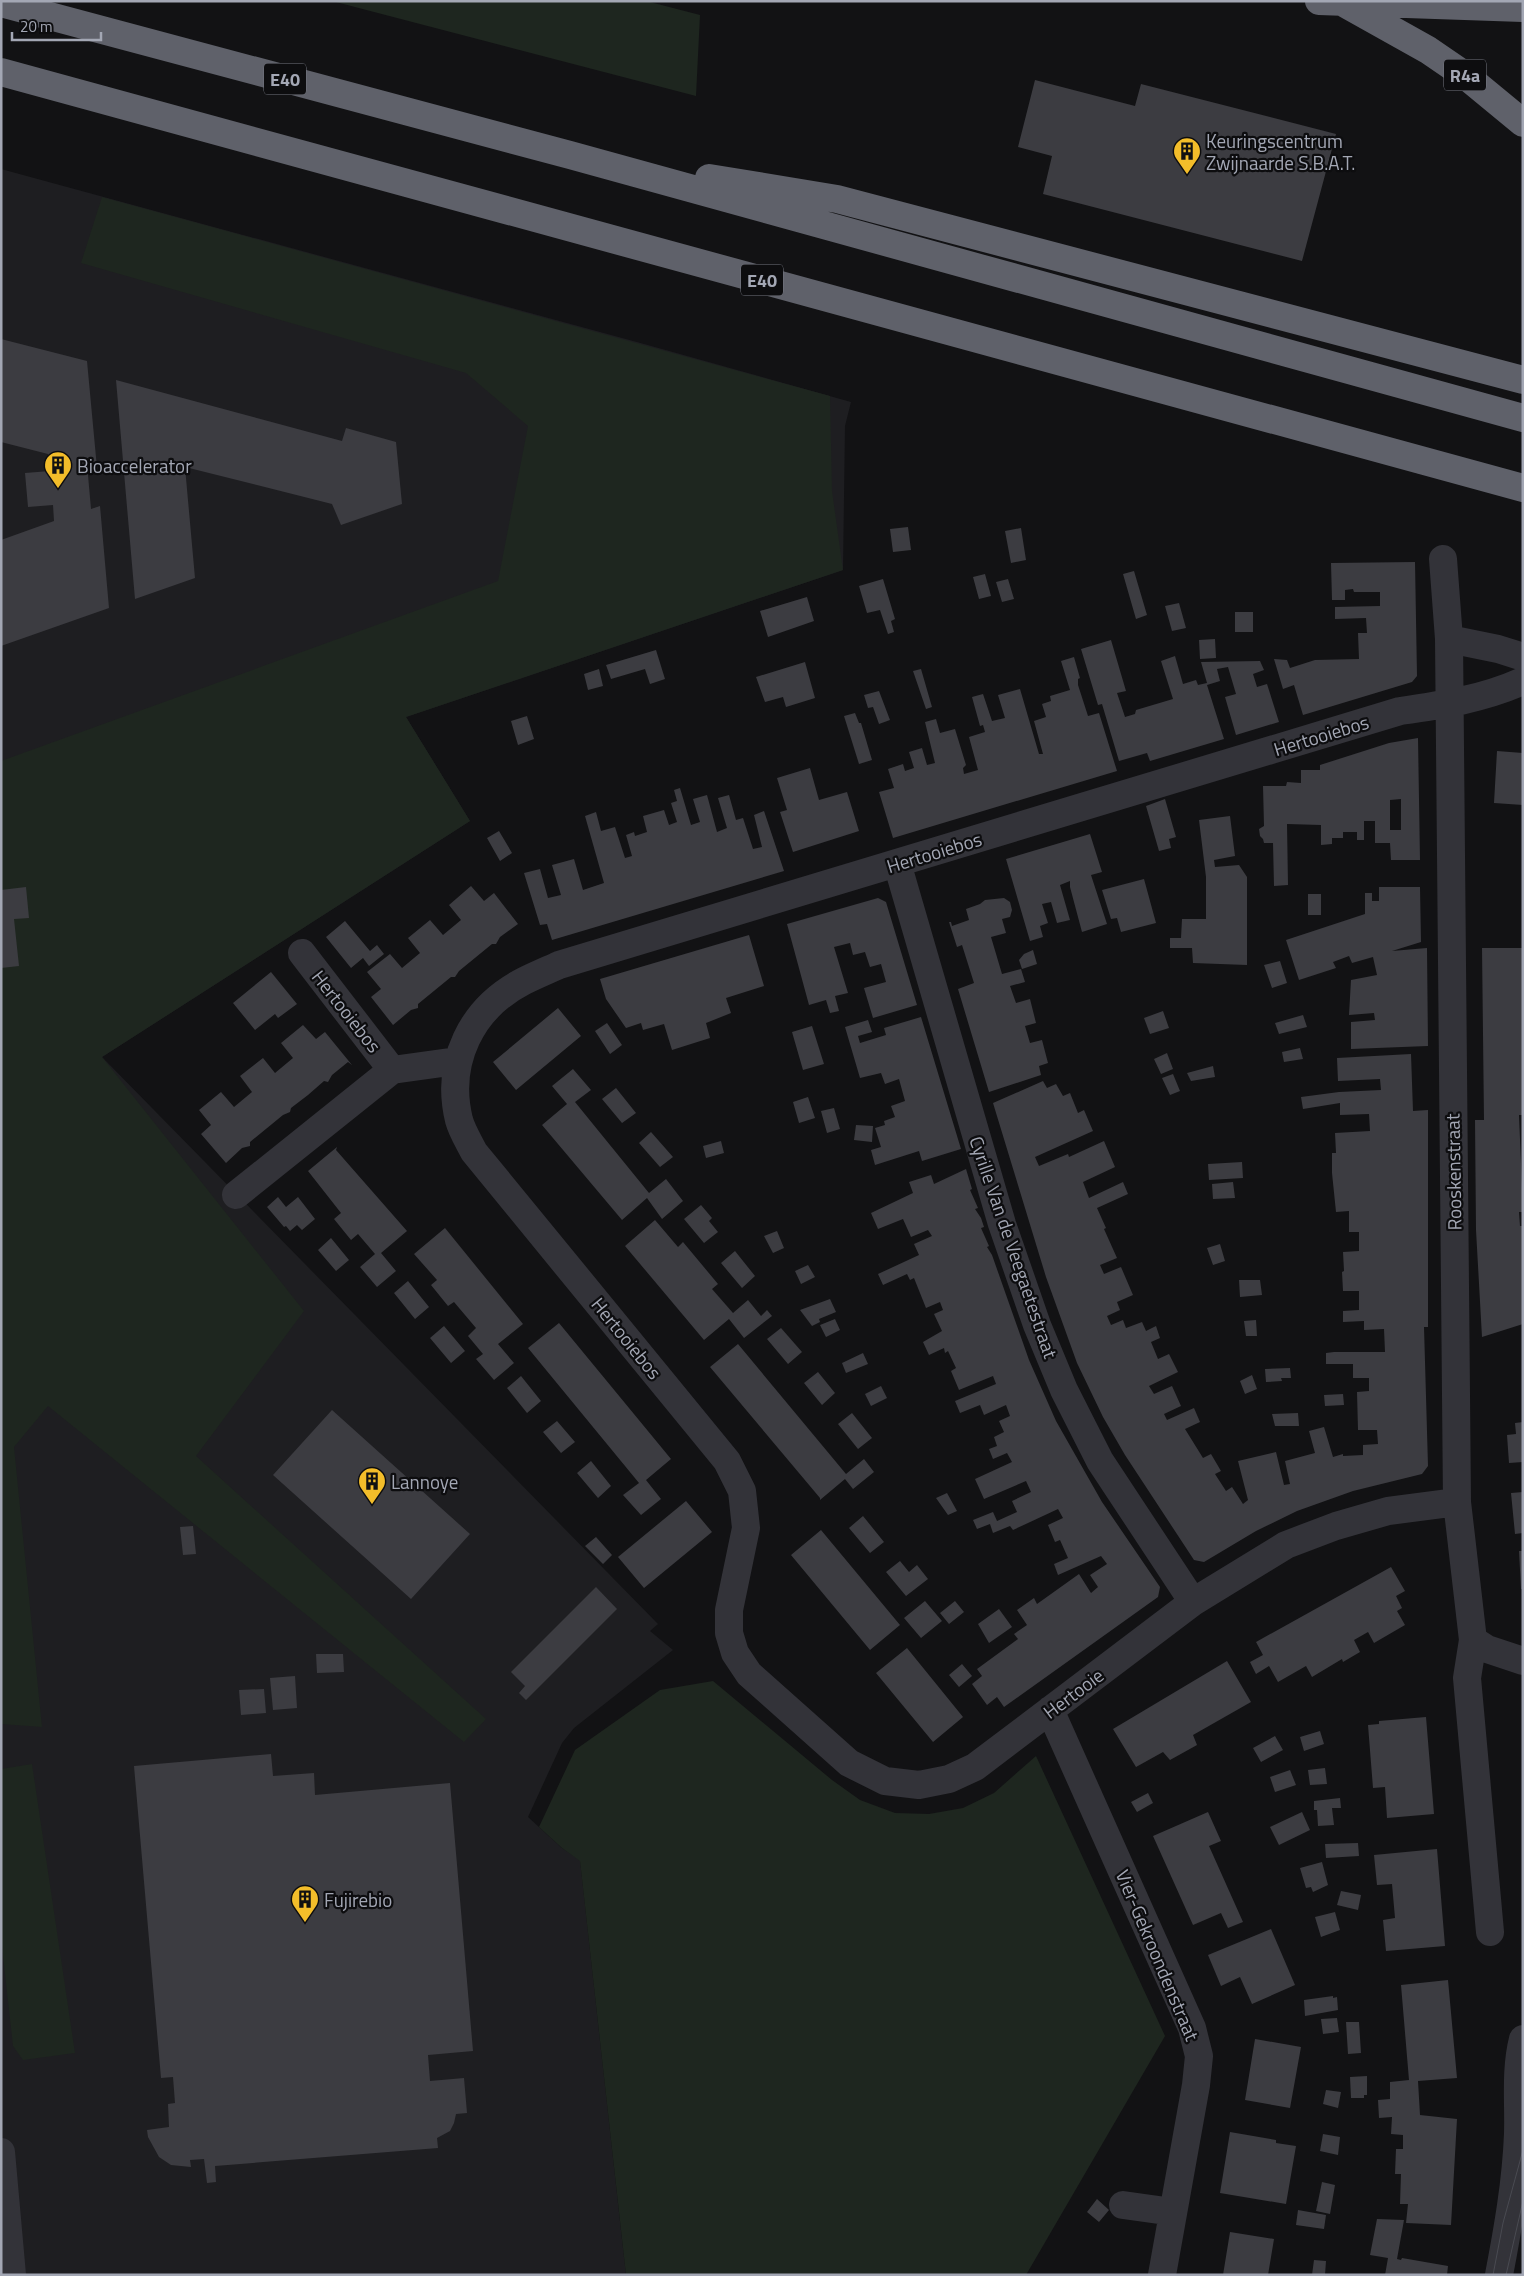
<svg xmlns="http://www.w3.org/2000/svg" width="1524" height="2276" viewBox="0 0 1524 2276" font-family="'Titillium Web',sans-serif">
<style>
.built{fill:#1e1e21}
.green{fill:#1e261f}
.building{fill:#3c3c41;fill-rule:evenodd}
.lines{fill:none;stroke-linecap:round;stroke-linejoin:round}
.minor{stroke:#333339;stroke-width:28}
.highway{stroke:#5f616a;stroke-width:28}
.tram{stroke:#4a4b52;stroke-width:1}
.labels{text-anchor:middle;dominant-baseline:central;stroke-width:4.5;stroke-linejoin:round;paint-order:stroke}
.shield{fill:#0d0d0f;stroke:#767982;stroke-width:1}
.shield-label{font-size:18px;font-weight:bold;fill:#a3a7b4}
.poi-label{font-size:19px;fill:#a3a7b4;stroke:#0d0d0f;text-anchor:start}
.street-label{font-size:19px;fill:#a3a7b4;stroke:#0d0d0f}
</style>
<rect width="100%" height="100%" fill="#121214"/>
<!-- built -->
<path class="built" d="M1,169L644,344L851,402L845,426L843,570L406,717L470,821L102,1057L658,1624L650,1631L673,1650L574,1728L562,1743L528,1817L562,1848L580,1860L626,2275H1Z"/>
<!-- green -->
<path class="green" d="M332,1H646L700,15L696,96Z
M102,197L830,396L832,491L843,570L406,717L470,821L102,1057L304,1311L196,1456L486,1719L464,1742L48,1406L14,1447L42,1727L1,1724V761L498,581L528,426L466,373L81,263Z
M713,1681L832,1780L860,1800L895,1813L929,1814L963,1808L994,1793L1036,1756L1165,2036L1026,2275H626L580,1861L562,1848L539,1827L575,1750L660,1690Z
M32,1764L75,2053L23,2060L13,2046L1,1938V1769Z"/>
<!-- building -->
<path class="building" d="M1035,80L1135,106L1141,84L1336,134L1302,261L1043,194L1052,156L1018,147Z
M1,339L87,361L97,468L87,464L91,509L100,506L109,608L1,646V540L54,521L53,505L28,507L25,473L50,471L48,454L1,442Z
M116,380L342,441L346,428L396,442L402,504L341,525L332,504L185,467L195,578L135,599Z
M908,527L911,550L893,552L890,529Z
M1021,528L1026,560L1011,563L1005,531Z
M1415,562L1417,676L1412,682L1303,715L1294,685L1283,689L1274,659L1287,660L1290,668L1315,660L1359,659L1358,633H1367L1366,618L1335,619V607L1380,606V592H1354L1353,589L1345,590V600H1332L1331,563Z
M1134,571L1147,615L1136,619L1123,574Z
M985,574L991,596L979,599L973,577Z
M883,579L895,619L891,621L894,632L888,634L880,610L867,613L859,586Z
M1008,579L1014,599L1002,602L996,582Z
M807,597L814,621L768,637L760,611Z
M1179,603L1186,628L1172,631L1165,606Z
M1235,612H1253V632H1235Z
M1215,639L1216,658L1200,659L1199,640Z
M1111,640L1126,691L1117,693L1125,717L1135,714L1136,710L1173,699L1161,661L1175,656L1183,684L1196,680L1198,685L1207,683L1201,662L1260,661L1264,670L1253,674L1257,687L1267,684L1279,722L1236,735L1225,697L1236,694L1228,667L1217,669L1220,681L1207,685L1224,739L1150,761L1147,753L1119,761L1102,704L1098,705L1081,649Z
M656,650L665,679L650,684L645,669L611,679L606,665Z
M1074,657L1080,678L1078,679V685L1088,716L1099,713L1117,771L893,838L879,792L894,788L888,769L903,764L905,771L914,768L909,752L922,748L927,765L935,763L925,722L936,719L940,733L955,729L966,765L963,768L964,774L978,770L969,737L985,732L983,725L980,726L972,697L983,694L992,721L1005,718L998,695L1020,689L1039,754H1043L1034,721L1046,717L1042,704L1051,701L1050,696L1070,690L1061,661Z
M805,662L815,698L786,707L783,697L765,702L756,677Z
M599,669L603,686L588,690L584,674Z
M921,669L932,707L926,709L913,671Z
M879,691L890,720L879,724L873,707L868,708L864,695Z
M855,713L859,723H861L872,760L859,764L844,716Z
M527,716L534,739L518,745L511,721Z
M1418,738L1420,860H1391L1390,843H1375V821H1364V840H1357V832H1343V838H1332V844L1321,845V825L1287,824L1288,885L1274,886L1273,843H1264L1263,839L1260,836L1259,829L1264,826L1263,786H1286L1287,782L1301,783V770H1320V765L1389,743ZM1401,799V830H1390V800Z
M1497,751L1523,753V805L1494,803Z
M810,768L819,800L847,792L859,831L793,852L780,812L787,810L777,778Z
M680,788L691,825L700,822L693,799L707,795L717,832L727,828L718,798L729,795L736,820L743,818L753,849L762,847L754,815L764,811L784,871L552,940L547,924L540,925L524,873L540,869L548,898L561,895L552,865L574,859L583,890L604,883L585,816L596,812L601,831L615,827L625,858L632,856L626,835L634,832L635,836L647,832L643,816L664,810L669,825L677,822L671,803L677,801L674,790Z
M1165,799L1176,837L1169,839L1171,848L1159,851L1146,806Z
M1230,816L1235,856L1214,860L1215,867L1239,865L1247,877V965L1193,963L1192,948H1170V938H1181L1182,919H1206V877L1199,820Z
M499,831L512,853L500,861L487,838Z
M1090,834L1102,872L1091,875L1107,924L1082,932L1070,887V881L1060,885L1070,920L1057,923L1051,902L1042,904L1048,923L1040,926L1043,937L1030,941L1006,859Z
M1144,879L1156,923L1121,932L1117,918L1111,919L1102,890Z
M471,886L484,901L494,893L518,924L500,937L496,944H492L459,971L455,977H451L418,1004V1008L411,1010L393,1025L371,997L381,989L367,972L390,954L402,968L420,953L408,938L430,920L443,935L461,920L449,905Z
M26,887L29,918L14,919L19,966L1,968V890Z
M1379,887H1420L1421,942L1392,951L1427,948L1428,1046L1351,1049V1022L1375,1020L1374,1013L1349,1015L1351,980L1377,975L1373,957L1352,963L1349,956L1333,962L1336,968L1299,980L1286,940L1365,914V893H1372V901H1379Z
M1308,894H1321V915H1308Z
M878,898L886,902L917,1005L873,1018L864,988L886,982L881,964L870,967L865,952L853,955L850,943L834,947L848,993L835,996L839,1011L830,1013L826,1000L809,1005L787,924Z
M1004,898L1010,902L1012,910L1010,917L1002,919L1006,933L991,937L1002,974L1021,969L1025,982L1010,986L1016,1003L1030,999L1036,1023L1025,1026L1030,1043L1042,1040L1048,1063L1039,1066L1041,1075L989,1092L958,989L974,983L962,945L957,947L949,922H951L952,926L969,920L966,909L980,904L985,900Z
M345,921L370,951L377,945L384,954L369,966L363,958L351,968L326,937Z
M749,935L764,986L726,998L731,1013L706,1023L710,1038L672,1050L664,1024L643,1030L641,1023L626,1028L606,999L600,979Z
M1482,948H1523V1115H1519L1523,1212H1519L1520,1226H1523V1324L1482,1337L1476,1230L1475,1120H1484Z
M1033,950L1037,964L1022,969L1019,960L1024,954Z
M1280,961L1287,983L1272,988L1264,965Z
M271,972L297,1004L278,1018L275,1014L255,1030L233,1003Z
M558,1008L581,1036L516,1090L493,1062Z
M1163,1011L1169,1028L1150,1034L1144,1018Z
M1303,1015L1307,1027L1279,1034L1275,1023Z
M921,1017L961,1149L922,1161L919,1151L875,1165L871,1150L881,1147L875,1128L885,1125L884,1121L895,1117L891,1106L905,1101L899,1079L885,1084L881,1073L860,1078L845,1027L868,1020L872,1032L858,1036L860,1043L886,1035L884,1028Z
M607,1023L622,1045L610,1054L595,1031Z
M303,1025L316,1039L325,1032L352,1065L348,1062L332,1075L328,1082L324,1081L308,1095L291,1108L290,1112L283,1115L250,1142V1146L242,1148L226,1163L201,1134L211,1125L199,1110L221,1092L234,1107L252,1092L240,1076L263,1058L275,1073L293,1058L281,1043Z
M812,1026L824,1064L803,1070L792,1032Z
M1300,1048L1303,1059L1284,1062L1282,1052Z
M1167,1053L1173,1069L1161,1074L1154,1059Z
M1411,1054L1413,1111L1428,1110V1327H1424L1428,1466L1422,1474L1353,1491L1297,1511L1256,1531L1204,1562L1194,1560L1125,1455L1103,1417L1077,1363L1046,1277L993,1103L1043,1081L1047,1088L1056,1084L1063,1096L1070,1093L1078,1113L1084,1110L1093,1131L1035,1157L1039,1166L1068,1154L1069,1157L1104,1141L1115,1167L1083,1182L1089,1198L1123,1182L1128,1194L1097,1208L1106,1228L1104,1229L1117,1258L1100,1265L1104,1274L1121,1267L1133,1295L1117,1302L1120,1310L1107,1316L1111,1325L1123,1320L1126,1328L1142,1322L1146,1331L1156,1326L1160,1338L1151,1342L1158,1359L1169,1354L1178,1372L1149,1386L1154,1394L1172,1386L1181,1406L1164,1414L1167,1420L1194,1408L1200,1422L1185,1429L1203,1458L1211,1454L1221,1471L1215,1474L1226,1491L1232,1487L1243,1504L1248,1500L1238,1461L1276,1452L1284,1485L1290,1484L1285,1461L1315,1453L1309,1431L1324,1427L1333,1457L1343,1454V1456L1363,1455V1445L1378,1444L1377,1430H1358L1357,1392L1369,1391V1378H1353V1364H1326V1353L1334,1352H1385L1384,1329L1364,1330V1321L1343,1322V1311L1359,1310V1291H1343L1342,1272L1344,1271L1343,1252L1359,1251V1232H1349V1211L1336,1212L1332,1173V1153H1336L1335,1133L1370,1131L1369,1114L1340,1115V1103L1303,1109L1301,1097L1339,1092L1381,1090L1380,1079L1338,1081L1337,1058Z
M1213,1066L1215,1077L1191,1081L1187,1073Z
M573,1069L591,1090L575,1102L649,1193L666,1179L683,1201L662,1219L647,1198L622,1220L542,1125L567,1104L552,1086Z
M1173,1074L1180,1091L1170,1095L1162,1078Z
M616,1088L636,1113L622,1123L602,1099Z
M808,1097L815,1118L799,1123L793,1102Z
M834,1108L840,1129L827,1133L821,1111Z
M856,1125L873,1126L872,1142L854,1140Z
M651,1132L673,1157L660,1167L639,1143Z
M721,1141L724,1153L706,1158L703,1146Z
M337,1147L336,1150L407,1231L381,1253L396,1271L377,1287L360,1267L375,1254L358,1234L351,1240L334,1219L341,1213L308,1171Z
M1242,1162L1243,1178L1209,1180L1208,1164Z
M966,1169L972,1189L970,1190L978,1208L975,1209L981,1218L984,1227L981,1228L989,1246L987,1247L992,1255L1029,1360L1056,1421L1102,1502L1160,1587L1158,1597L1004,1707L997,1697L987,1705L972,1684L982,1676L977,1669L1018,1639L1014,1634L1027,1625L1017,1610L1034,1598L1037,1604L1079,1574L1091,1593L1098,1587L1090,1575L1107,1564L1101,1556L1058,1575L1054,1564L1068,1558L1060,1540L1055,1542L1048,1525L1063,1518L1058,1509L1013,1530L1010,1526L993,1533L990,1524L977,1529L973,1520L993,1512L997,1521L1017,1512L1012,1501L1031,1492L1026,1481L984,1499L975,1479L1012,1462L1007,1453L993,1459L989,1449L997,1446L994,1437L1004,1432L999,1421L1010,1416L1006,1405L984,1415L980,1405L960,1413L955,1401L996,1384L993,1376L959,1390L951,1371L956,1368L948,1351L945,1353L944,1348L929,1355L923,1342L942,1331L934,1314L943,1310L940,1302L926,1308L914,1278L910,1280L907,1274L883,1285L878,1274L919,1255L914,1244L932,1236L928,1230L911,1237L903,1219L878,1229L871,1213L913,1193L909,1182L931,1175L934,1184Z
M1233,1182L1235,1198L1213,1199L1212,1184Z
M278,1197L286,1207L298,1197L315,1219L302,1230L297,1225L290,1231L286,1226L284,1227L267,1207Z
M701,1205L712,1218L709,1221L718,1232L704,1243L684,1219Z
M655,1220L678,1247L683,1242L718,1284L712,1289L733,1313L748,1300L761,1316L767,1310L772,1316L744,1338L729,1319L704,1340L625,1246Z
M445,1228L523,1324L498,1344L514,1363L494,1380L476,1359L483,1354L468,1336L476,1328L454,1302L448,1306L431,1285L437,1280L414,1254Z
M777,1231L784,1248L773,1253L764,1236Z
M331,1238L349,1260L336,1271L318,1250Z
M1220,1244L1225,1261L1213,1265L1207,1248Z
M735,1251L755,1276L742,1288L721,1263Z
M808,1265L815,1277L801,1284L795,1271Z
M1239,1280H1260L1262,1295L1240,1297Z
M408,1281L429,1307L415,1319L394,1293Z
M830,1299L836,1312L819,1319L820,1322L812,1326L800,1310Z
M835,1319L840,1330L826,1337L820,1325Z
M1256,1320L1257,1336H1246L1244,1321Z
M559,1323L671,1459L646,1480L661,1499L641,1515L623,1495L639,1483L528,1348Z
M444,1326L465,1351L451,1363L430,1338Z
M781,1328L802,1352L788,1364L767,1339Z
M738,1344L846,1474L864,1459L874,1472L853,1489L845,1479L820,1500V1498L710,1367Z
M863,1353L868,1364L846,1373L842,1363Z
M1290,1368L1291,1378H1281L1282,1381L1266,1382L1265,1369Z
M818,1372L835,1393L822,1405L804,1383Z
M1252,1375L1257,1389L1245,1394L1240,1381Z
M521,1376L541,1401L527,1413L507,1388Z
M881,1386L887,1398L871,1406L865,1394Z
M1343,1394L1344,1405L1325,1406L1324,1395Z
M332,1410L470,1534L411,1599L273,1475Z
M852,1413L872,1438L858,1449L838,1424Z
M1298,1413L1299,1426H1275L1272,1414Z
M557,1421L575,1442L561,1453L543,1432Z
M1523,1422V1462L1509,1463L1507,1435L1516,1434L1515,1423Z
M591,1461L611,1486L598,1498L577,1473Z
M1523,1492V1533L1515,1534L1511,1493Z
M947,1493L957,1511L948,1515L936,1498Z
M686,1501L712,1532L644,1588L618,1557Z
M863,1516L884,1542L870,1553L849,1528Z
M193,1526L196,1554L183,1555L180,1527Z
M821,1530L900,1625L870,1650L791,1555Z
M596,1537L612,1555L603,1564L585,1546Z
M1519,1551H1523V1589H1521Z
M900,1561L909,1572L917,1565L928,1579L906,1596L886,1572Z
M1391,1567L1405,1591L1396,1596L1402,1608L1397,1611L1405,1625L1374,1643L1368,1632L1354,1640L1360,1652L1343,1662L1342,1659L1312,1677L1306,1666L1278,1682L1269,1666L1256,1674L1250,1662L1263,1655L1256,1642Z
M596,1587L617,1609L526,1700L519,1693L525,1686L511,1672Z
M925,1601L942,1621L921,1638L904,1618Z
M955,1601L964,1612L949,1624L940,1613Z
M999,1609L1012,1627L989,1643L978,1624Z
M907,1648L963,1717L933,1742L876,1673Z
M316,1654H343L344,1672L317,1673Z
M1227,1661L1251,1702L1193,1735L1197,1745L1170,1760L1163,1752L1136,1767L1113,1729Z
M962,1664L972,1676L959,1687L949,1675Z
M295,1676L297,1708L273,1710L270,1678Z
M264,1689L266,1713L241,1715L239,1690Z
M1426,1717L1434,1814L1387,1818L1385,1787L1373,1788L1368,1725L1379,1724V1721Z
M1320,1731L1324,1744L1304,1751L1300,1737Z
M1275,1736L1283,1750L1261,1762L1253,1748Z
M271,1754L273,1776L314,1773L315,1795L450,1783L473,2051L428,2055L430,2081L464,2078L467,2113L456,2114L454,2123L450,2131L437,2138L438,2148L215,2166L216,2182L207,2183L204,2159L190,2160L191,2167L171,2165L159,2157L148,2137L147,2130L169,2127L168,2104L175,2103L173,2077L161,2078L134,1766Z
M1325,1768L1327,1784L1310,1785L1308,1770Z
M1290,1770L1296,1785L1275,1792L1270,1777Z
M1148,1793L1153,1803L1137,1812L1131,1802Z
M1340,1798L1341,1808H1332L1334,1825L1318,1826L1317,1810H1314V1801Z
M1208,1812L1221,1841L1209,1846L1243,1922L1228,1928L1221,1913L1193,1925L1153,1836Z
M1302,1812L1310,1830L1279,1845L1270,1827Z
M1358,1843L1359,1856L1326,1858L1325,1844Z
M1437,1849L1445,1946L1386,1951L1383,1920L1395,1918L1392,1884L1377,1885L1374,1855Z
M1322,1862L1328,1885L1313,1892L1311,1887L1306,1888L1300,1868Z
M1341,1891L1361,1895L1358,1910L1337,1905Z
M1335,1912L1340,1930L1321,1937L1315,1917Z
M1271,1929L1295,1985L1252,2004L1240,1977L1221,1986L1208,1955Z
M1448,1980L1457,2078L1418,2081L1420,2115L1457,2119L1451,2225L1406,2223L1408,2204H1400L1401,2174H1395L1396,2149H1403V2135L1391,2134L1392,2117L1379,2118L1378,2100L1390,2099V2082L1409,2080L1401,1985Z
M1333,1996V1998L1337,1997L1338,2010L1305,2016L1304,2000Z
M1337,2018L1339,2032L1323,2034L1321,2019Z
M1346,2022H1359L1361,2053L1348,2054Z
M1255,2039L1301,2047L1290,2108L1245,2100Z
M1367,2076V2095H1364V2098H1351L1350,2077Z
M1326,2090L1341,2092L1338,2108L1323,2104Z
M1230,2132L1276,2140V2143L1296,2146L1286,2204L1220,2193Z
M1323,2134L1340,2137L1338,2155L1320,2151Z
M1322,2182L1335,2185L1330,2214L1316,2211Z
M1097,2199L1109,2210L1099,2222L1087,2212Z
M1298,2210L1326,2215L1324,2229L1296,2225Z
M1377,2219L1404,2220L1397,2259L1401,2260L1402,2258L1448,2266L1447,2275H1385L1388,2258L1370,2255Z
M1230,2232L1274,2239L1268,2275H1223Z
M1314,2260L1326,2261L1325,2275H1312Z"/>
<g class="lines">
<!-- minor -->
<path class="minor" d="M1443,559L1449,639L1457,1502L1473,1640L1487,1649L1523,1661
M1449,639L1498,649L1523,657
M897,863L1002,1224L1037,1325L1064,1390L1100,1461L1193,1602
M302,953L392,1070
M236,1195L392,1070L457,1061
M1457,1502L1388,1511L1336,1526L1286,1545L1193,1602L975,1767L949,1779L919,1785L885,1781L849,1763L749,1674L735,1653L729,1633V1610L746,1528L742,1491L727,1461L474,1152C469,1142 462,1131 459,1120C445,1062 471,1008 524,981C536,975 548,970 559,965L1400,711C1442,705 1483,699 1523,681
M1473,1640L1467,1678L1490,1932
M1050,1710L1192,2028L1199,2056L1196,2085L1162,2275
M1,2152L12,2275
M1123,2205L1173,2212
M1499,2275C1508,2228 1516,2182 1518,2134C1519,2102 1515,2071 1523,2039"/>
<!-- highway -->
<path class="highway" d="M1319,1L1523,8
M1,3L570,155L1523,418
M1344,3L1428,50L1466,76L1523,123
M1,72L1523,488
M709,178L837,199L1523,380"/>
<!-- tram -->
<path class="tram" d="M1493,2275L1503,2223L1523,2150
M1506,2275L1523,2201"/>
</g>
<!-- icons -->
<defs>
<g id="building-pin" transform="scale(1.4375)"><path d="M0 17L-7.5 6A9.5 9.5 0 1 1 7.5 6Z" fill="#f3bd2a" stroke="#0d0d0f"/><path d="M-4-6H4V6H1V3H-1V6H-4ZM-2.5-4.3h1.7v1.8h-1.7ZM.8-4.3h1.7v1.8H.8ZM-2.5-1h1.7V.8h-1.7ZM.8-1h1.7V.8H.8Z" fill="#111"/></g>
</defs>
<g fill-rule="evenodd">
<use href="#building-pin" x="1187" y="151"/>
<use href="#building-pin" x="58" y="465"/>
<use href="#building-pin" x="372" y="1481"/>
<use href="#building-pin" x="305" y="1899"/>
</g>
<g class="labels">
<!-- shield labels -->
<g class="shield">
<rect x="1444" y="59.5" width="42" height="31" rx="4"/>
<rect x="264" y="63.5" width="42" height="31" rx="4"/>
<rect x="741" y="264.5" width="42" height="31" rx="4"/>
</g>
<g class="shield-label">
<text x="1465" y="75">R4a</text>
<text x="285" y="79">E40</text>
<text x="762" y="280">E40</text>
</g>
<!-- poi labels -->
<g class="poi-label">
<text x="1206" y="140">Keuringscentrum<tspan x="1206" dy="22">Zwijnaarde S.B.A.T.</tspan></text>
<text x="77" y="465">Bioaccelerator</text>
<text x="391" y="1481">Lannoye</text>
<text x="324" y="1899">Fujirebio</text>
</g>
<!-- street labels -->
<g class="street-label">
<text transform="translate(1321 735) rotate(-17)">Hertooiebos</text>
<text transform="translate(934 852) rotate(-17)">Hertooiebos</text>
<text transform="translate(347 1011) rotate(52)">Hertooiebos</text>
<text transform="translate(1453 1172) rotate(-91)">Rooskenstraat</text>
<text transform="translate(1014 1247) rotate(71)">Cyrille Van de Veegaetestraat</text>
<text transform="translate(627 1338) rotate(51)">Hertooiebos</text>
<text transform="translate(1073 1693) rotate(-37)">Hertooie</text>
<text transform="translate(1158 1955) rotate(67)">Vier-Gekroondenstraat</text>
</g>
</g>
<!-- border -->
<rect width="1524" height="2276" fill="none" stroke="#a3a7b4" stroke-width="5"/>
<!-- scale -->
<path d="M12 32v8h89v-8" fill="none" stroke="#a3a7b4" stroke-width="2.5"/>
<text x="20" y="32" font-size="15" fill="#a3a7b4" stroke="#0d0d0f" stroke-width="4" paint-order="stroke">20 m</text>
</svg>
